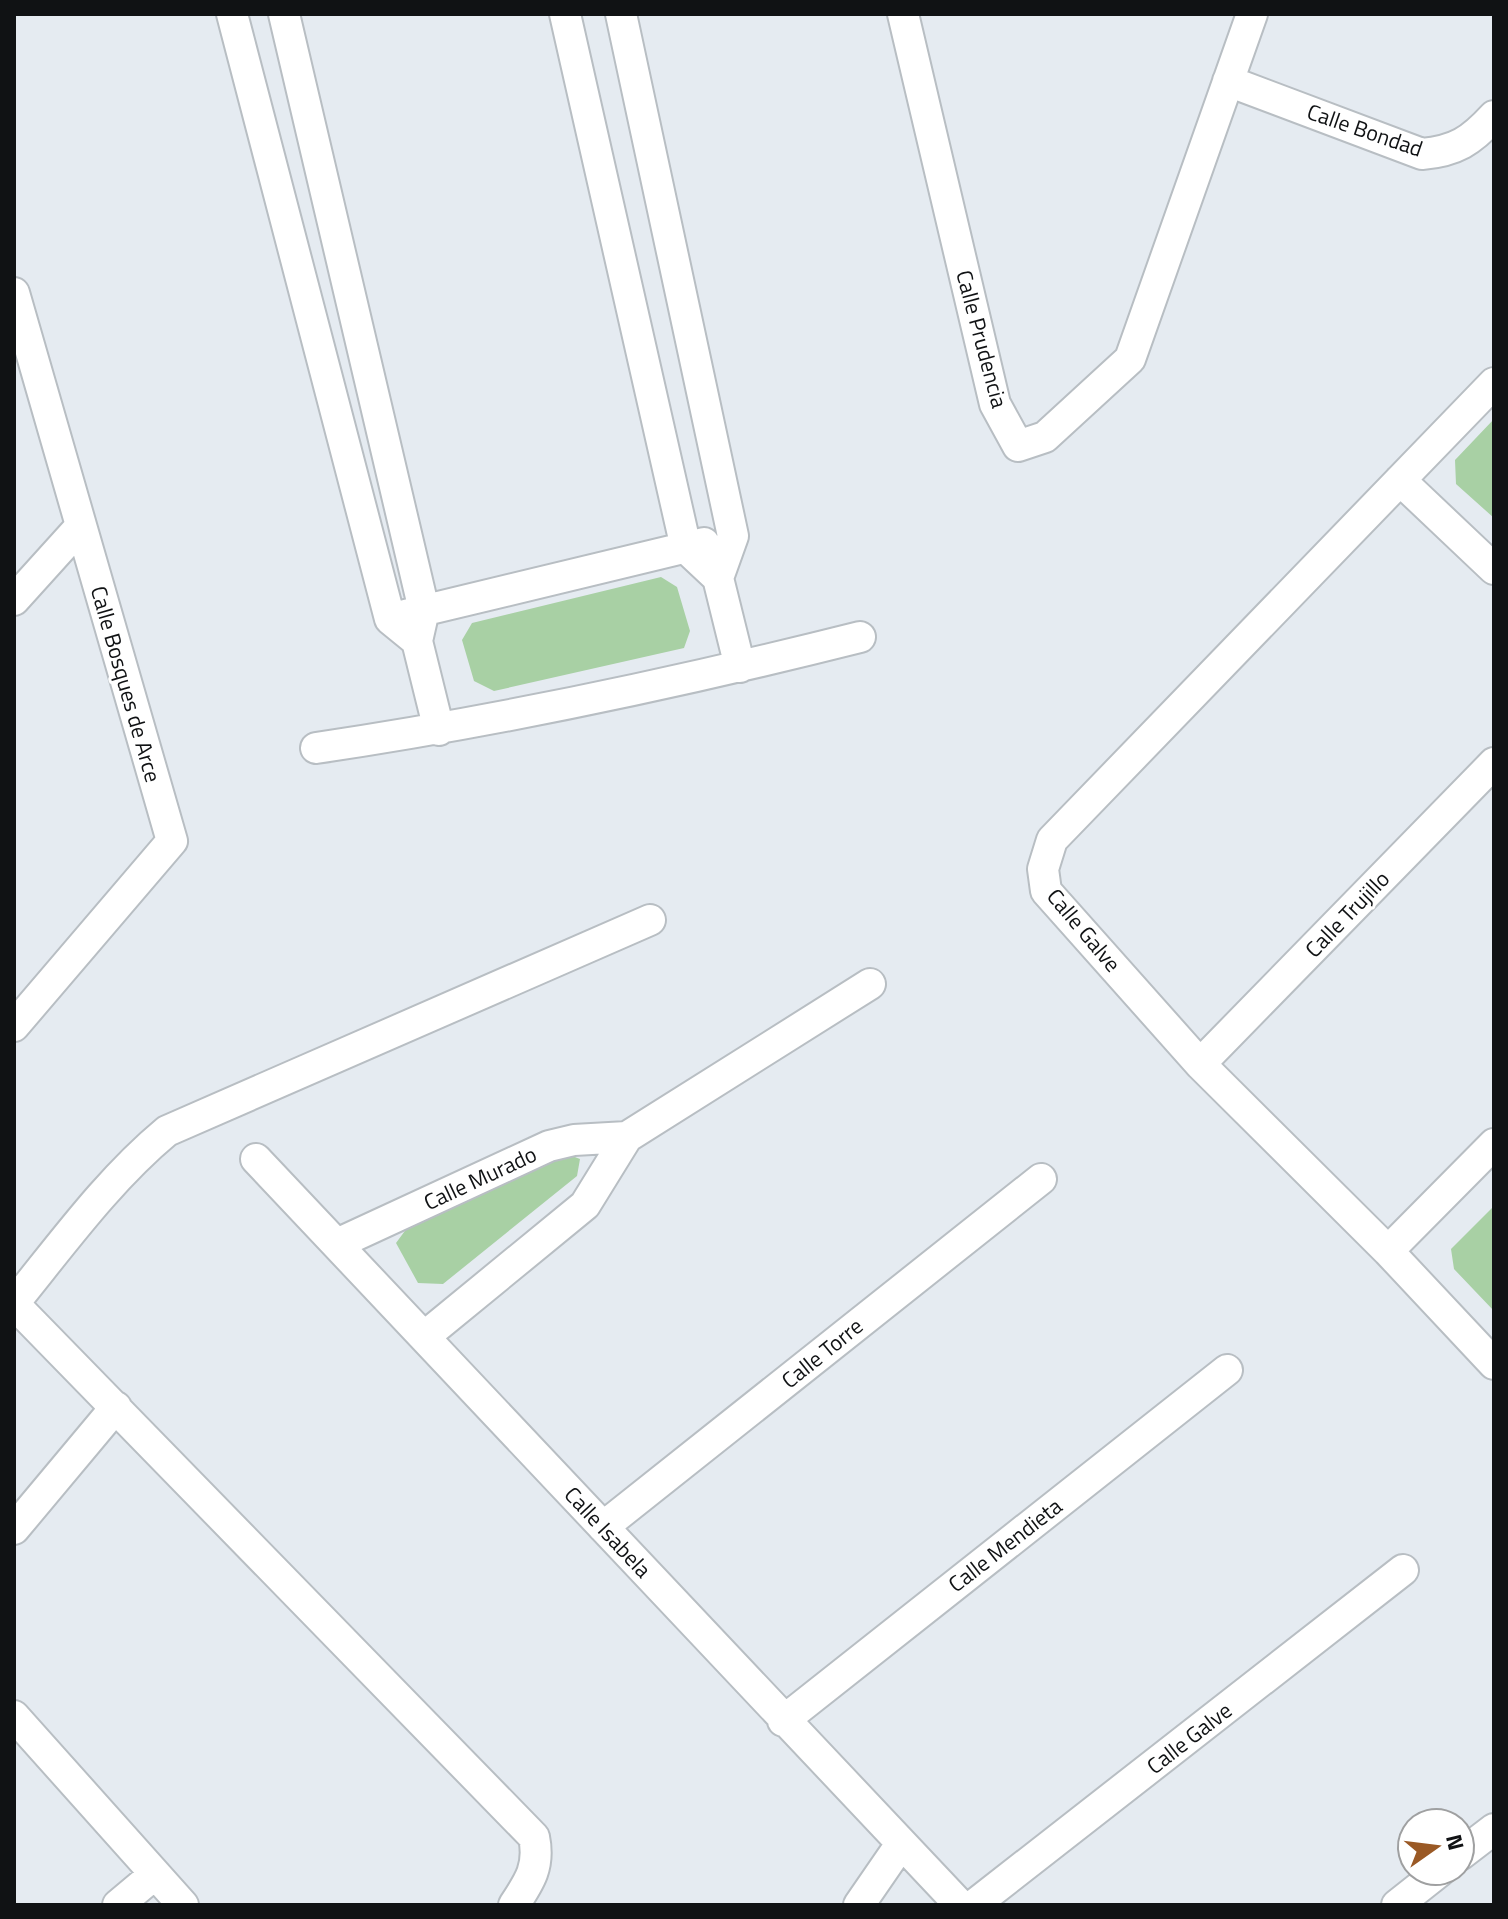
<svg xmlns="http://www.w3.org/2000/svg" width="1508" height="1919" viewBox="0 0 1508 1919" font-family="'Titillium Web',sans-serif">
<style>
.green{fill:#a8d0a4}
.lines{fill:none;stroke-linecap:round;stroke-linejoin:round}
.street-casing{stroke:#b8bec3;stroke-width:34}
.street{stroke:#fff;stroke-width:30}
.labels{text-anchor:middle;dominant-baseline:central;stroke-width:6;stroke-linejoin:round;paint-order:stroke}
.street-label{font-size:22px;fill:#101214;stroke:#fff}
</style>
<rect width="100%" height="100%" fill="#e5ebf1"/>
<!-- green -->
<path class="green" d="M1494,419V518L1456,484L1455,460Z
M661,577L677,587L690,631L684,648L494,691L474,681L462,640L472,623Z
M567,1154L580,1159L577,1176L443,1284L418,1283L396,1243L410,1224Z
M1494,1206V1311L1454,1269L1451,1249Z"/>
<g class="lines">
<!-- street casing -->
<g class="street-casing">
<path id="street" d="M232,14L390,619L417,641
M284,14L424,610L417,641L439,730
M565,14L686,548L718,578L740,667
M621,14L733,536L718,578
M903,14L995,404L1018,446L1045,437L1130,359L1252,14
M1228,81L1422,154C1456,151 1471,141 1494,116
M14,293L172,841L14,1026
M1494,383L1052,840L1043,869L1046,891L1200,1064L1388,1251L1494,1364
M1400,480L1494,569
M14,600L80,527
M405,615L704,543
M316,748C499,721 681,682 860,637
M1200,1064L1494,763
M256,1159L960,1905
M339,1243L549,1146L574,1140L627,1137
M1388,1251L1494,1144
M14,1303C62,1244 108,1180 167,1131L650,920
M14,1304L534,1837C540,1866 530,1881 514,1905
M424,1337L585,1205L627,1137L870,984
M603,1527L1041,1179
M14,1529L116,1407
M14,1716L183,1905
M783,1721L1227,1370
M1460,1855L1494,1829
M118,1905L155,1874
M859,1905L901,1844
M974,1905L1403,1570
M1397,1905L1440,1871"/>
</g>
<!-- street -->
<use href="#street" class="street"/>
</g>
<g class="labels">
<!-- street labels -->
<g class="street-label">
<text transform="translate(1365 130) rotate(19)">Calle Bondad</text>
<text transform="translate(982 339) rotate(75)">Calle Prudencia</text>
<text transform="translate(126 684) rotate(74)">Calle Bosques de Arce</text>
<text transform="translate(1347 914) rotate(-46)">Calle Trujillo</text>
<text transform="translate(1084 930) rotate(50)">Calle Galve</text>
<text transform="translate(480 1178) rotate(-25)">Calle Murado</text>
<text transform="translate(822 1353) rotate(-39)">Calle Torre</text>
<text transform="translate(608 1532) rotate(47)">Calle Isabela</text>
<text transform="translate(1005 1545) rotate(-38)">Calle Mendieta</text>
<text transform="translate(1189 1738) rotate(-38)">Calle Galve</text>
</g>
</g>
<!-- border -->
<rect width="1508" height="1919" fill="none" stroke="#101214" stroke-width="32"/>
<!-- north arrow -->
<g transform="translate(1436 1847) rotate(76)"><circle r="38" fill="#ffffff" stroke="#9fa0a1" stroke-width="2"/>
<path d="M0-6L14 30L0 20L-14 30Z" fill="#9a5925"/>
<text y="-12" font-size="22" font-weight="bold" text-anchor="middle" fill="#101214">N</text>
</g>
</svg>
